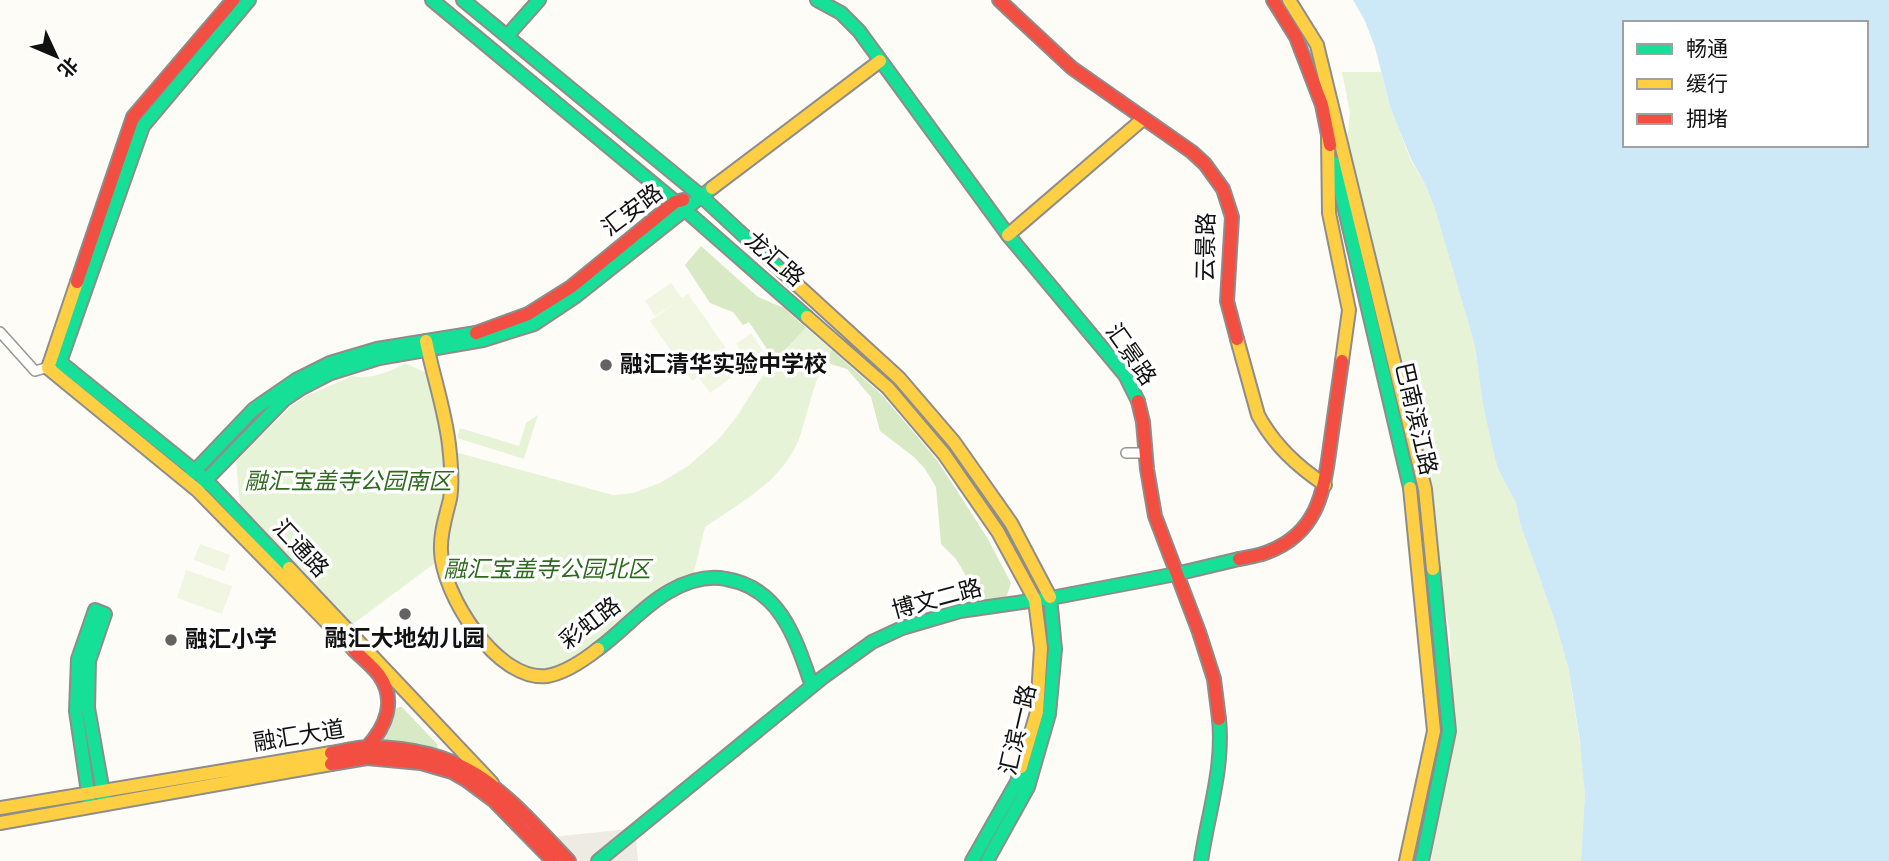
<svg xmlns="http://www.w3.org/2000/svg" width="1889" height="861" viewBox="0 0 1889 861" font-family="Spectral,'Noto Sans SC',serif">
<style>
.green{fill:#e7f3d7}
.forest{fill:#d8eac5}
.pitch{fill:#f0f6e1}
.plaza{fill:#edebe2}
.water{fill:#cde8f7;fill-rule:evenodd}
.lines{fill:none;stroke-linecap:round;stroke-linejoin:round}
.street-casing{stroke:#979795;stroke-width:12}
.fast-casing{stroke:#8e8d8b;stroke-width:16}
.slow-casing{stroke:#8e8d8b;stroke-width:16}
.jam-casing{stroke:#8e8d8b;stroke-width:16}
.street{stroke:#fffffe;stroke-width:9}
.fast{stroke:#16e098;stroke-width:12}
.slow{stroke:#ffcf43;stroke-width:12}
.jam{stroke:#f24e42;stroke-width:12}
.poi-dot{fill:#646362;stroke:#fff;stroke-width:2.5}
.labels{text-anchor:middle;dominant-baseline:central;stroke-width:7;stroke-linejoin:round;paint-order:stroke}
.street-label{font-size:23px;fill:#111;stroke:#fff}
.poi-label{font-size:23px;font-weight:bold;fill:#111;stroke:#fff;text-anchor:start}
.park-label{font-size:23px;font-style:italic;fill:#2f6b1f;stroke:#fff}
</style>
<rect width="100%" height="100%" fill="#fdfcf7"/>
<!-- green -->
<path class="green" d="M1342,72H1381L1389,103L1396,122L1411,161L1426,186L1435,209L1475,346L1483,406L1499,471L1516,503L1520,523L1555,621L1568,667L1584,770L1585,794L1581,861H1431L1453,733L1450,632L1346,151L1350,113Z
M806,328L832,350C814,376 810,407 800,436C785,480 741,502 705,527L693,576L571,663L546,672L517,667L490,644L451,580L444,541L455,452L613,495L633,493L660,483L688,466L718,440L738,415L759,381Z
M405,363L427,373L443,443V493L433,540L435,563L353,624L240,505L236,461L291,406L304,397L352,376C368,380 391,372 405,363Z
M538,415L524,459L457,438L460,428L519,446L526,423Z"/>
<!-- forest -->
<path class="forest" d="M701,246L758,297L784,308L806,328L775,361L749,322L743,325L733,312L710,303L685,265Z
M832,350L882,395L937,460L988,539L1011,583L1005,601L976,606L966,576L956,559L941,544L936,487L925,469L914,457L880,431L871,397L847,369L824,362Z
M399,707H402L438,745L437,749L434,752L384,743L381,740L387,733L396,709Z"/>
<!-- pitch -->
<path class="pitch" d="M671,283L682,298L688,294L730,354L692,381L650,321L674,304L655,316L645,301Z
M751,333L769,360L754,370L736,344Z
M726,359L736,374L710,393L699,378Z
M200,544L230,555L224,571L194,560Z
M186,570L232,586L222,614L177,598Z"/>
<!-- plaza -->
<path class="plaza" d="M629,829L590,861H576L552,837Z
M636,838L638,861H607Z"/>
<!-- water -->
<path class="water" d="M1353,0H1889V861H1581L1585,794L1580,742L1572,690L1568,667L1555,621L1520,523L1516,503L1499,471L1495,458L1483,406L1475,346L1435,209L1426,186L1412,161L1396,122L1389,103L1375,47L1364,19ZM1625,23H1866V145H1625Z"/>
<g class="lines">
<!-- street casing -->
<g class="street-casing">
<path id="street" d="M0,332L35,371L52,366
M1126,453H1146"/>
</g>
<!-- fast casing -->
<g class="fast-casing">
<path id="fast" d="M249,0L143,126L60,362L206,480L289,568
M432,0L685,210L807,317
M463,0L701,196L782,271
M817,0L841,13L859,31L1008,235L1125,375L1138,401
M507,36L539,0
M1334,163L1410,488
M190,476L254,409L296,380L330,363L377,349L476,333
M202,484L285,399L300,389L331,373L379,358L483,340L534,324L576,296L712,188
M598,649C623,631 643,606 670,591C688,581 706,575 726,579C781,588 796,640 812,686
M89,799L76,711L78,659L95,610L105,614L89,661L88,708L104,798
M598,861L822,678L872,642L902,628L960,611L1051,598L1176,574L1239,559
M972,861L1017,782L1021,767
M987,861L1028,787L1049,714L1055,649L1050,597
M1201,861C1208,814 1224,767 1219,719
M1422,861L1449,731L1433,569"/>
</g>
<!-- slow casing -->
<g class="slow-casing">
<path id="slow" d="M1289,0L1317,45L1425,489L1433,569
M1328,137L1329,213L1349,310L1342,361
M712,188L880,61
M1008,235L1143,119
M782,271L899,378L954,442L1011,523L1050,597
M77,282L48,368L197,490L354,650
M807,317L888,388L944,454L998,532L1035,600L1041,648L1037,712L1021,767
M1237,339L1258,415C1274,445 1297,466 1325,485
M426,341C433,376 445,410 449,445C451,462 453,482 450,499C446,516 440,533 441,551C442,594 497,682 547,676C565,673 584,660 598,649
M289,568L492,783
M0,808L331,753
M0,823L331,764
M1406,861L1434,731L1410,488"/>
</g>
<!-- jam casing -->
<g class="jam-casing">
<path id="jam" d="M999,0L1072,68L1192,152L1205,164L1223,189L1232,217L1227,301L1237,339
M1273,0L1296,37L1322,105L1330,145
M77,282L133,117L233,0
M476,333L528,314L571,287L675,202L683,200
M1138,401L1143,422L1147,469L1155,516L1199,632L1214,679L1219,719
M1239,559C1248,557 1257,556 1265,553C1317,535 1324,493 1330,446C1334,417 1338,389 1342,361
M354,650C362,658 372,666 379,675C397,700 386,727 367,747
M331,753C343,751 357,747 369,747C471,748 504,793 569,861
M331,764L367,758L421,763L452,772L466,780L493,800L553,861"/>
</g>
<!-- street -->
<use href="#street" class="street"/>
<!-- fast -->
<use href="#fast" class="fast"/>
<!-- slow -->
<use href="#slow" class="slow"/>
<!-- jam -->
<use href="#jam" class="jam"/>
</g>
<!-- markers -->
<g class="poi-dot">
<circle cx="606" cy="365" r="7"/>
<circle cx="405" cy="614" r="7"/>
<circle cx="171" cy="640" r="7"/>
</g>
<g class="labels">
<!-- street labels -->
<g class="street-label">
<text transform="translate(633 211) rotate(-37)">汇安路</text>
<text transform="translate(1207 247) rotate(-89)">云景路</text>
<text transform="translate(774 260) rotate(41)">龙汇路</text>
<text transform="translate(1130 355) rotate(55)">汇景路</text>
<text transform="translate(1415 419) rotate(77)">巴南滨江路</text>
<text transform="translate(300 549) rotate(47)">汇通路</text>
<text transform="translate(937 600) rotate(-15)">博文二路</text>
<text transform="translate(591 624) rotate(-37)">彩虹路</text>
<text transform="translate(1019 730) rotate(-77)">汇滨一路</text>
<text transform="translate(299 737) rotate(-9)">融汇大道</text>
</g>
<!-- poi labels -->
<g class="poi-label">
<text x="620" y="365">融汇清华实验中学校</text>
<text x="405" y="639" text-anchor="middle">融汇大地幼儿园</text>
<text x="185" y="640">融汇小学</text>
</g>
<!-- park labels -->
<g class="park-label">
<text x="348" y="482">融汇宝盖寺公园南区</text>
<text x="547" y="570">融汇宝盖寺公园北区</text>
</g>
</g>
<!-- legend -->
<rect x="1623" y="21" width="245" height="126" fill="#ffffff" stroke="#a0a0a0" stroke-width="2"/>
<rect x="1637" y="44" width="35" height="10" fill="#16e098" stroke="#a0a0a0" stroke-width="2"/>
<text x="1686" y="56" font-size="21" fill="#111111">畅通</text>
<rect x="1637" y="79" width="35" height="10" fill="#ffcf43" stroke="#a0a0a0" stroke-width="2"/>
<text x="1686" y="91" font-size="21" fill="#111111">缓行</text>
<rect x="1637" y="114" width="35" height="10" fill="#f24e42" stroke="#a0a0a0" stroke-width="2"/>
<text x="1686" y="126" font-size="21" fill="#111111">拥堵</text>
<!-- north arrow -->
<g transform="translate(56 56) rotate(134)" stroke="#ffffff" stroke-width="5" paint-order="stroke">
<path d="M0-5L12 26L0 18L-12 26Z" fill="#111111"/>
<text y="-10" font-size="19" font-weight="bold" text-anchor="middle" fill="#111111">北</text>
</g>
</svg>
